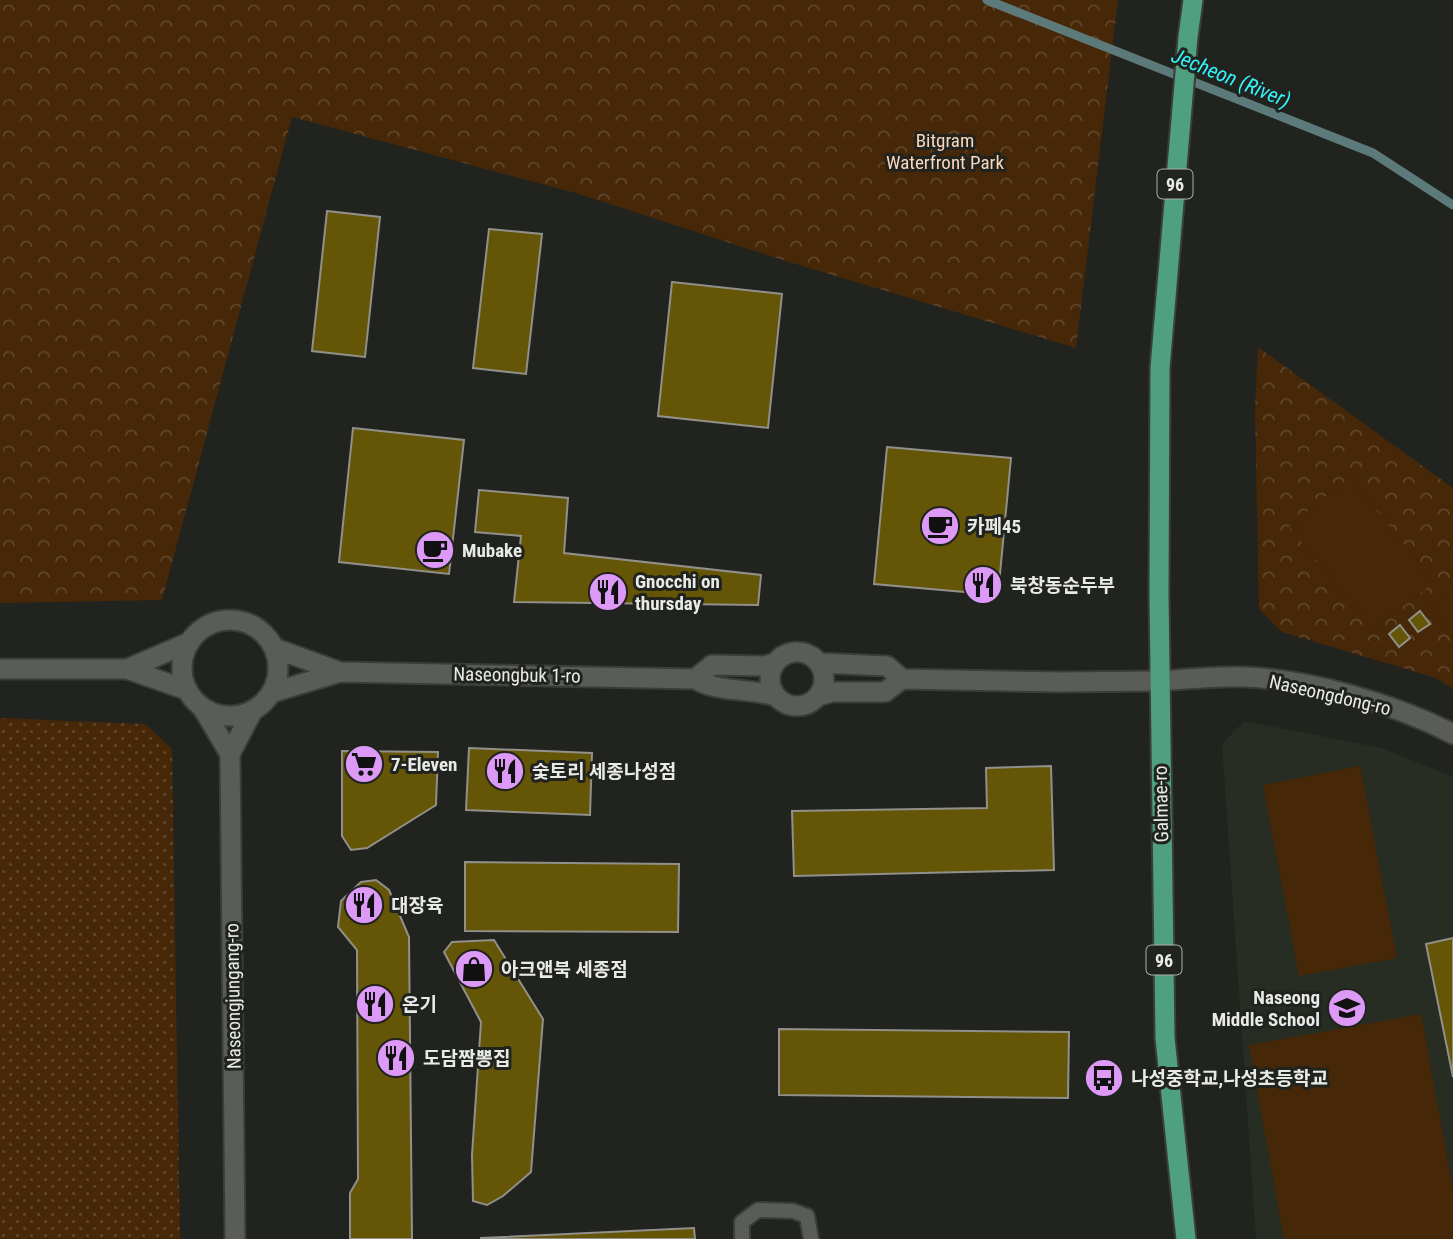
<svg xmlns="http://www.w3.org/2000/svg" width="1453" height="1239" viewBox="0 0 1453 1239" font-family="'Roboto Condensed','Noto Sans KR',sans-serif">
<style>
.built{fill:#282d23}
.grass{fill:url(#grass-dots)}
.park{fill:url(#park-crowns)}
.garden{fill:#462708}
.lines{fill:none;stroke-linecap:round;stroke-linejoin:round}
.stream{stroke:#5d7a7a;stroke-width:9}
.building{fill:#655506;stroke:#91908a;stroke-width:2}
.service-casing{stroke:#3b3d3a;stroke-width:18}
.minor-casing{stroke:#3b3d3a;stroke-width:23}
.tertiary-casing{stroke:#3b3d3a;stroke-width:23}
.primary-casing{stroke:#3b3d3a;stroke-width:23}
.service{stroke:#595c57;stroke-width:14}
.minor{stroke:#595c57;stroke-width:19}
.tertiary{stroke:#595c57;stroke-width:19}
.primary{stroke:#4fa080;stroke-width:19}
.labels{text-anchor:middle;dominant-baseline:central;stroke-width:6;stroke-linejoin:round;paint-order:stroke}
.shield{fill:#21231f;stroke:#acaeab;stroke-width:2}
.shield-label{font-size:18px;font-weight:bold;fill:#e8eae7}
.park-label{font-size:19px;fill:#fcd7b9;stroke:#21231f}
.poi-label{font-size:19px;font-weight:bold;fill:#e8eae7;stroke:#21231f;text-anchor:start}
.street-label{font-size:19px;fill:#e8eae7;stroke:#21231f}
.water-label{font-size:21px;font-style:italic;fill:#33f5fe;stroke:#21231f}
</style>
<defs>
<pattern id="grass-dots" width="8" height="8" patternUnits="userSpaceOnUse" patternTransform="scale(1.75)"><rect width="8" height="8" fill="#462708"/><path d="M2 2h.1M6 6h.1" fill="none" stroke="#61462c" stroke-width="1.8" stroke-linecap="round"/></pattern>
<pattern id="park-crowns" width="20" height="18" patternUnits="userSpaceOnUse" patternTransform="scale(1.75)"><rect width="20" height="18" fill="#462708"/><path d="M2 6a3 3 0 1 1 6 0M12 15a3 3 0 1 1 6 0" fill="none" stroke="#61462c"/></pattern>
</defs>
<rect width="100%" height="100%" fill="#21231f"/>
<!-- built -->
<path class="built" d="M1244,721L1382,748L1453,777V1239H1256L1222,744Z"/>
<!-- grass -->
<path class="grass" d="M0,718L145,724L172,749L180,1239H0Z"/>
<!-- park -->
<path class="park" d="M0,0H1118L1076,348L789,262L579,194L292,117L162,600L0,603Z
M1258,347L1453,488V689L1436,678L1282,632L1259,609L1255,409Z"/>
<!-- garden -->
<path class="garden" d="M1350,477L1434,582L1372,631L1289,526Z
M1453,588V640L1428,609Z
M1360,766L1397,958L1299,976L1263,785Z
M1421,1014L1453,1190V1239H1284L1249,1045Z"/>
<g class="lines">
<!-- stream -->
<path class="stream" d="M987,0L1373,153L1453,205"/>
</g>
<!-- building -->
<path class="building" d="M327,211L380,217L365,357L312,351Z
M489,229L542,234L526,374L473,368Z
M672,282L782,294L768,428L658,416Z
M353,428L464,440L449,574L339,562Z
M887,447L1011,458L998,595L874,584Z
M479,490L568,498L564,553L761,575L758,605L514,602L521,536L475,532Z
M1420,611L1430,624L1418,632L1409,620Z
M1400,625L1410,638L1399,647L1389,634Z
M469,748L592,753L590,815L466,810Z
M342,751L438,752L436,805L367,848L351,850L342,836Z
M1051,766L1054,870L794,876L792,811L987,808L986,768Z
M465,862L679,864L678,932L465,931Z
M376,880L389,890L409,937L412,1239H350V1193L358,1179L357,950L338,927L341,901L361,882Z
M1453,938V1077L1426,944Z
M494,940L543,1019L531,1172L503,1196L487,1205L473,1201L472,1155L481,1022L444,952L452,942Z
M779,1029L1069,1032L1068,1098L779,1095Z
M694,1228L695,1239H481V1238Z"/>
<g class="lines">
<!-- service casing -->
<g class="service-casing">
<path id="service" d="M742,1239V1222L758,1210L793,1211L807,1216L811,1239"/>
</g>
<!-- minor casing -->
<g class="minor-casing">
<path id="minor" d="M1160,681C1188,679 1218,676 1246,677C1311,680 1395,704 1453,734"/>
</g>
<!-- tertiary casing -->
<g class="tertiary-casing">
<path id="tertiary" d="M182 668a48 48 0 1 1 96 0a48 48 0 1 1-96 0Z
M274,648L340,672
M770 679a27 27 0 1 1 54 0a27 27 0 1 1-54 0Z
M819,663L887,666L902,679
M0,669H127L187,690
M127,669L190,642
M695,679L712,665L764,666L775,663
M271,693L340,672L695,679C719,693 749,688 776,696
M818,696L832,692H885L902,679L1060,682L1160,681
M202,707L230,754
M235,1239L230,754L253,710"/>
</g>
<!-- primary casing -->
<g class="primary-casing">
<path id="primary" d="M1186,1239L1165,1038L1159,595L1160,368L1188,37L1193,0"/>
</g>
<!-- service -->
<use href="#service" class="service"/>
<!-- minor -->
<use href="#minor" class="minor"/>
<!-- tertiary -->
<use href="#tertiary" class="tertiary"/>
<!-- primary -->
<use href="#primary" class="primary"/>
</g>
<!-- icons -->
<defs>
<g id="cafe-disc" transform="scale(2.0125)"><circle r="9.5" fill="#dc99f5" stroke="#21231f"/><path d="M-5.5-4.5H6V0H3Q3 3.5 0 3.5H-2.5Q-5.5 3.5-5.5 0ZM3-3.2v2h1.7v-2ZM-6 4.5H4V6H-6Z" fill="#111"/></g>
<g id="restaurant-disc" transform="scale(2.0125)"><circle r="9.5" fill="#dc99f5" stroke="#21231f"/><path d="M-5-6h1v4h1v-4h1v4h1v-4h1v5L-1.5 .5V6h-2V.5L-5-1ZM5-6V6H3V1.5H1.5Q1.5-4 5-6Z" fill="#111"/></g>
<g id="supermarket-disc" transform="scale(2.0125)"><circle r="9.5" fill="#dc99f5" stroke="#21231f"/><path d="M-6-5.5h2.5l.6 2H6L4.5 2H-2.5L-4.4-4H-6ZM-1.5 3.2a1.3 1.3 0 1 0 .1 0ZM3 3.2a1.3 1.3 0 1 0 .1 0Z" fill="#111"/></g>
<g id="shop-disc" transform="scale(2.0125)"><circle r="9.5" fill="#dc99f5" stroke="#21231f"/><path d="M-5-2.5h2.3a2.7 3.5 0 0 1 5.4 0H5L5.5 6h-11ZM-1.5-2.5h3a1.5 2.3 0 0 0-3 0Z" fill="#111"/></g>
<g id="school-disc" transform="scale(2.0125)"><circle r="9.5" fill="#dc99f5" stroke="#21231f"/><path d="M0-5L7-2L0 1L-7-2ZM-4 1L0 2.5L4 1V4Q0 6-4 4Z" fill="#111"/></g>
<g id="bus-disc" transform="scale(2.0125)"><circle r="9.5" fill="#dc99f5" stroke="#21231f"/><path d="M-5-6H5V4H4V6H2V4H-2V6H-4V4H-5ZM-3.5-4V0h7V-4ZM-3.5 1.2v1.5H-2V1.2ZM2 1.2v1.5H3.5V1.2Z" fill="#111"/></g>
</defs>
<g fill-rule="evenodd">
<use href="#cafe-disc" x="940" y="526"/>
<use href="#cafe-disc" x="435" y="550"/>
<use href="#restaurant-disc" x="983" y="585"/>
<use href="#restaurant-disc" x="608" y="592"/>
<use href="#supermarket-disc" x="364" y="764"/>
<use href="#restaurant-disc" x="505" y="771"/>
<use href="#restaurant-disc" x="364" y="905"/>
<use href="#shop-disc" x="474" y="969"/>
<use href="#restaurant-disc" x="375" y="1004"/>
<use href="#school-disc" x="1347" y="1008"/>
<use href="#restaurant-disc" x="396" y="1058"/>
<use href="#bus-disc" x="1104" y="1078"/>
</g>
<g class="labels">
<!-- shield labels -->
<g class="shield">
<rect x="1157.5" y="169.5" width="35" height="29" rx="5"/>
<rect x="1146.5" y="945.5" width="35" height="29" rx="5"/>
</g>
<g class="shield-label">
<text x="1175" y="184">96</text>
<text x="1164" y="960">96</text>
</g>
<!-- park labels -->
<g class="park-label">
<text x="945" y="140">Bitgram<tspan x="945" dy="22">Waterfront Park</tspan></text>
</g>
<!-- poi labels -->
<g class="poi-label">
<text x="967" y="526">카페45</text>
<text x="462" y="550">Mubake</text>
<text x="635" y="581">Gnocchi on<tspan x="635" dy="22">thursday</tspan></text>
<text x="1010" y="585">북창동순두부</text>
<text x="391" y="764">7-Eleven</text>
<text x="532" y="771">숯토리 세종나성점</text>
<text x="391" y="905">대장육</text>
<text x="501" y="969">아크앤북 세종점</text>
<text x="1320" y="997" text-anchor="end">Naseong<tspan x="1320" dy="22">Middle School</tspan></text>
<text x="402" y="1004">온기</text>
<text x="423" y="1058">도담짬뽕집</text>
<text x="1131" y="1078">나성중학교,나성초등학교</text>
</g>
<!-- street labels -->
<g class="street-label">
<text transform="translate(517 675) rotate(1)">Naseongbuk 1-ro</text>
<text transform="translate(1330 695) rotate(13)">Naseongdong-ro</text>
<text transform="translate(1161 804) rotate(-91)">Galmae-ro</text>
<text transform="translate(233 996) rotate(-91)">Naseongjungang-ro</text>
</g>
<!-- water labels -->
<g class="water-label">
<text transform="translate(1231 78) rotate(22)">Jecheon (River)</text>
</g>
</g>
</svg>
